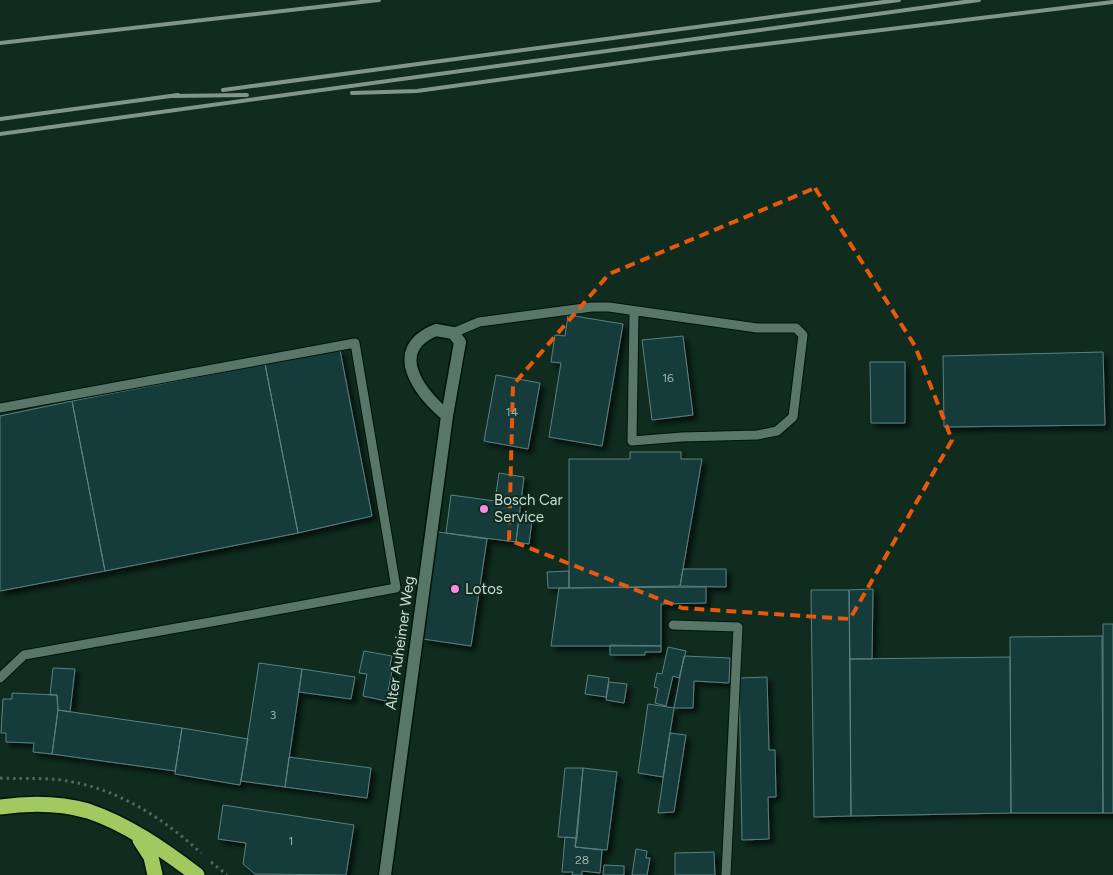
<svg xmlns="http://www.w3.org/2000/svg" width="1113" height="875" viewBox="0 0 1113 875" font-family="Figtree,sans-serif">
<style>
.building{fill:#163b3b;stroke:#5b8081;filter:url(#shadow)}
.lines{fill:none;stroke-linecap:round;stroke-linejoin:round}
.lane-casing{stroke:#001409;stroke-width:11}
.street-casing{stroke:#001409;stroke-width:15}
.highway-casing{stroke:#001409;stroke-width:18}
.path{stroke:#51695e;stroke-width:3;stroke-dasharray:2.5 4;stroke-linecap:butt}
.lane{stroke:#597768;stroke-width:9}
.street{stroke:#597768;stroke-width:12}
.highway{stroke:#a0ca5f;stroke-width:15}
.rail{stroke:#80968b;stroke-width:4}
.marked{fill:none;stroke:#e8590c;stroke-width:4;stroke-dasharray:10 6;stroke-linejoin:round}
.poi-dot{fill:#fb87e6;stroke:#0f2c1f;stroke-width:2}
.labels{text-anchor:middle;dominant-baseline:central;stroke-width:4;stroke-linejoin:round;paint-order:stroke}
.number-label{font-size:12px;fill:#9eb4ad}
.poi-label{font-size:15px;fill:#cbdcd3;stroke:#0f2c1f;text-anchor:start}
.street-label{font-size:15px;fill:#cbdcd3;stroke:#0f2c1f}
</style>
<defs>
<filter id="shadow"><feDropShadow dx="4.5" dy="4.5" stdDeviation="2.5" flood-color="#0009"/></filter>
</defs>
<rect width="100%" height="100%" fill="#0f2c1f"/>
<!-- building -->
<path class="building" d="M568,315L623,324L602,446L549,437L561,363L551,362L555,335L565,336Z
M683,336L693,415L652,420L642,340Z
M340,350L372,516L298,533L265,364Z
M1103,352L1105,425L944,427L943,356Z
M870,362H905V423H871Z
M265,364L298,533L105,571L72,401Z
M496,375L540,383L528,449L484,441Z
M72,401L105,571L0,591V416Z
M630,452H681V459H702L680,586L569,588V459H630Z
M499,473L524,477L516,542L446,533L451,495L495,501Z
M519,518L532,520L529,544L516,542Z
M438,532L487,539L471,646L423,639Z
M683,569H726V587L680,586Z
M569,571V588H548L547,572Z
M706,587V603L661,604V646H551L559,588Z
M873,589L872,659H850L849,590Z
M811,590H849L851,816L814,817Z
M1103,624H1113V813H1103Z
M1102,636L1103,813H1011L1010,637Z
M610,645L661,646V652H645V655H610Z
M668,647L686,651L679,678L673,676L666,706L655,703L658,688L654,687L657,673L662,674Z
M364,651L392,656L389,670L392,671L386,701L363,696L367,674L359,673Z
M684,656L730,658L729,683L694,681L693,708H674Z
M1010,657L1011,813L851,816L850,659Z
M259,663L302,669L285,787L241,781Z
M53,668L75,669L70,712L58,710L57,695H50Z
M302,669L355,677L351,699L299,692Z
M588,675L609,678L606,697L585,694Z
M767,677L769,750H775L776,797H768L769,839L742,840L739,678Z
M609,682L627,684L624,703L606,700Z
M12,693L57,695L58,710L52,754L33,752L34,743L6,742V733H1L3,699H12Z
M648,704L674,708L663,777L638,773Z
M58,710L182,728L175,771L52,754Z
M182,728L248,739L240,785L175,774Z
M670,733L686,735L674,812L658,813Z
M289,757L371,768L367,798L285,787Z
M565,768H583L577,838L558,837Z
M583,768L617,772L607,850L575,847Z
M223,805L354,825L346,875L255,874L243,864L246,843L218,839Z
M565,837L577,838L575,847L602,850L600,873L582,871V875H572L573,872H562Z
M636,849L647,851L646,858H650L647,875H632Z
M714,852L715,875H675V853Z
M604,865L624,866V875H603Z"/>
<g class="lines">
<!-- lane casing -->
<g class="lane-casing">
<path id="lane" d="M453,333L479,322L592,307H609L757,328H796L803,335L793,417L777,431L757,435L682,437L632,441L634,312
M0,408L355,343L396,588L222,620L24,655L0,678
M673,625L738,627L726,875"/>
</g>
<!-- street casing -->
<g class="street-casing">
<path id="street" d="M385,875L447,416L460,342L453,333L436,330C386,350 420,393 447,416"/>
</g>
<!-- highway casing -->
<g class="highway-casing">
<path id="highway" d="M0,807C28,803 60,803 88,811C127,824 164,850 197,875
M140,840L151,857L155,875"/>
</g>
<!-- path -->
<path class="path" d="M0,778C17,779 33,778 50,779C108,783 159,814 201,853
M211,862L227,875"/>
<!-- lane -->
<use href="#lane" class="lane"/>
<!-- street -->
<use href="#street" class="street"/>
<!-- highway -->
<use href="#highway" class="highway"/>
<!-- rail -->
<path class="rail" d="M0,43L379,0
M223,90L899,0
M352,93L417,91L700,52L1113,2
M172,96L247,95
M0,119L178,95
M0,134L979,0"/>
</g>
<!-- marked area -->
<path class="marked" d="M815,188L915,346L952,440L850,619L682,608L509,540L513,385L609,274Z"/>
<!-- markers -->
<g class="poi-dot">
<circle cx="484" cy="509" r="5"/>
<circle cx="455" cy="589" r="5"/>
</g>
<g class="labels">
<!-- number labels -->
<g class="number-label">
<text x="668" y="378">16</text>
<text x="512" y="412">14</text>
<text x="273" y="715">3</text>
<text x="291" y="841">1</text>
<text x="582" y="860">28</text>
</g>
<!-- poi labels -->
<g class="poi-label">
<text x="494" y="500">Bosch Car<tspan x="494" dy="17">Service</tspan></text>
<text x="465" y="589">Lotos</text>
</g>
<!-- street labels -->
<g class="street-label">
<text transform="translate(400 643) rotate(-82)">Alter Auheimer Weg</text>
</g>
</g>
</svg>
